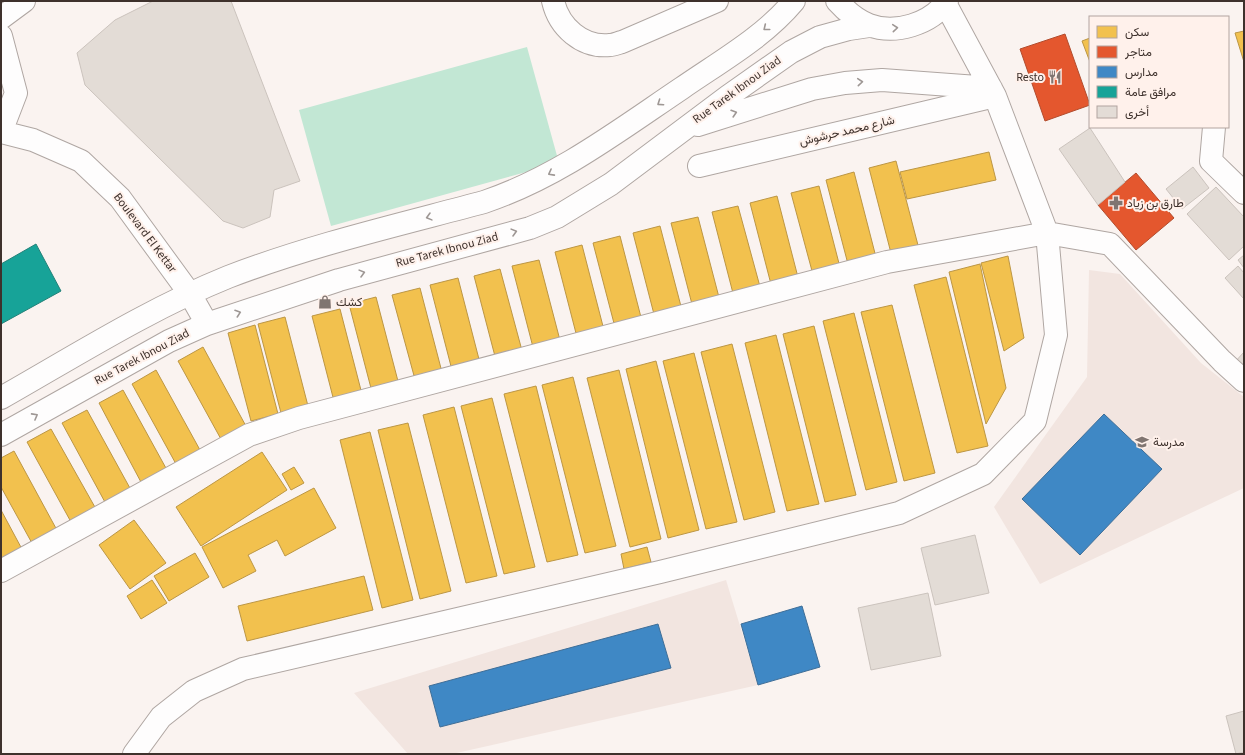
<svg xmlns="http://www.w3.org/2000/svg" width="1245" height="755" viewBox="0 0 1245 755" font-family="'Source Sans 3',Vazirmatn,sans-serif">
<style>
.built{fill:#f2e5e0}
.green{fill:#c2e7d4}
.homes{fill:#f2c14e;stroke:#bc9644}
.shops{fill:#e4572e;stroke:#b24c2d}
.schools{fill:#3f88c5;stroke:#3f6e97}
.public{fill:#17a398;stroke:#238178}
.building{fill:#e3dcd6;stroke:#cbc3bd}
.lines{fill:none;stroke-linecap:round;stroke-linejoin:round}
.minor-casing{stroke:#afa6a2;stroke-width:24}
.minor{stroke:#fefdfd;stroke-width:22}
.oneway{stroke:#9e9794}
.labels{text-anchor:middle;dominant-baseline:central;stroke-width:4;stroke-linejoin:round;paint-order:stroke}
.poi-label{font-size:12px;fill:#3e312c;stroke:#fff1eb;text-anchor:start}
.street-label{font-size:12px;fill:#3e312c;stroke:#fff1eb}
</style>
<rect width="100%" height="100%" fill="#faf3f0"/>
<!-- built -->
<path class="built" d="M1089,270L1120,274L1201,363L1244,397V488L1040,584L994,507L1087,377Z
M726,580L758,685L452,754H408L354,693Z"/>
<!-- green -->
<path class="green" d="M527,47L559,163L331,226L299,110Z"/>
<!-- homes -->
<path class="homes" d="M1244,31V62L1235,33Z
M1090,38V62L1082,41Z
M989,152L996,180L907,199L900,172Z
M896,161L919,249L892,257L869,168Z
M854,172L877,261L849,268L826,180Z
M819,186L842,275L815,282L791,193Z
M777,196L800,285L773,292L750,203Z
M738,206L762,294L735,301L712,212Z
M698,217L721,305L694,312L671,223Z
M660,226L683,314L656,322L633,233Z
M620,236L643,325L616,331L593,243Z
M582,245L605,334L578,341L555,252Z
M1008,256L1024,338L1004,351L981,263Z
M539,260L562,348L535,355L512,266Z
M980,264L1006,388L986,424L949,272Z
M500,269L524,358L497,364L474,276Z
M946,277L988,446L957,453L914,285Z
M458,278L481,367L453,374L430,285Z
M420,288L443,376L416,383L392,295Z
M376,297L399,385L372,392L349,304Z
M892,305L935,473L904,481L861,312Z
M340,309L363,398L335,405L312,316Z
M854,313L897,482L866,490L823,321Z
M285,317L308,406L281,413L258,324Z
M255,325L278,414L251,421L228,333Z
M814,326L856,495L825,502L783,334Z
M776,335L819,504L787,511L745,343Z
M732,344L775,512L744,520L701,352Z
M203,347L247,428L222,441L178,361Z
M694,353L737,522L706,529L663,361Z
M656,361L699,530L668,538L626,369Z
M156,370L200,450L176,464L132,384Z
M619,370L661,539L630,547L587,378Z
M573,377L616,546L585,553L542,385Z
M536,386L578,555L547,562L504,394Z
M123,390L167,470L142,484L99,403Z
M492,398L535,567L504,574L461,406Z
M454,407L497,576L466,583L423,415Z
M87,410L131,490L106,504L62,423Z
M408,423L451,591L420,599L378,430Z
M51,429L96,509L71,522L27,442Z
M370,432L413,600L382,608L340,440Z
M14,451L58,532L33,545L1,487V458Z
M262,452L287,490L201,546L176,507Z
M294,467L304,483L291,490L282,474Z
M314,488L336,528L285,556L277,540L248,555L256,571L223,588L202,547Z
M1,510L23,551L1,563Z
M134,520L166,563L130,589L99,545Z
M647,547L651,562L624,569L621,554Z
M195,553L209,577L169,601L154,576Z
M364,576L373,610L247,641L238,606Z
M152,580L167,603L141,619L127,596Z"/>
<!-- shops -->
<path class="shops" d="M1065,34L1090,105L1045,121L1020,49Z
M1136,173L1174,218L1136,250L1098,205Z"/>
<!-- schools -->
<path class="schools" d="M1104,414L1162,469L1080,555L1022,499Z
M802,606L820,667L758,685L741,624Z
M658,624L671,668L440,727L429,686Z"/>
<!-- public -->
<path class="public" d="M36,244L61,291L1,324V264Z"/>
<!-- building -->
<path class="building" d="M153,1H231L300,181L274,190L270,217L243,228L223,221L85,85L77,53L115,20Z
M1090,128L1125,182L1098,205L1059,149Z
M1193,167L1209,188L1182,209L1166,189Z
M1216,187L1244,217V246L1229,260L1187,214Z
M1244,255V268L1238,260Z
M1238,266L1244,273V299L1225,278Z
M1244,352V372L1234,363Z
M975,535L989,593L935,605L921,548Z
M928,593L941,656L871,670L858,608Z
M1244,711V752L1236,754L1226,716Z"/>
<g class="lines">
<!-- minor casing -->
<g class="minor-casing">
<path id="minor" d="M553,1C559,27 582,48 610,45C614,45 618,43 622,42L717,1
M837,1C846,11 856,20 869,25C895,35 931,24 947,1
M1,18L24,1
M1,36L16,93L1,132
M698,125L812,89L845,83L882,80L991,88
M1214,127L1211,161L1244,193
M1,132L33,140L81,161L120,198L190,294L207,324
M699,166L995,96
M1,398C75,356 149,309 228,277C311,245 398,225 484,202C558,177 618,131 682,88C721,61 764,37 794,1
M1,435L169,341L207,324L339,280L530,228L557,217L611,184L727,97L791,52L820,37L849,29L869,26
M1,571L249,435L299,418L887,262L1047,233L1110,244L1222,361L1244,381
M134,754L161,717L194,691L243,669L660,572L899,513L983,474L1035,421L1056,335L1047,233L995,96L945,3"/>
</g>
<!-- minor -->
<use href="#minor" class="minor"/>
</g>
<!-- one-way arrows -->
<defs><path id="oneway-chevron" d="M-2-3.5L2.5 0L-2 3.5" fill="none" stroke-width="1.6" stroke-linecap="round" stroke-linejoin="round"/></defs>
<g class="oneway">
<use href="#oneway-chevron" transform="translate(766 28) rotate(141)"/>
<use href="#oneway-chevron" transform="translate(895 28) rotate(-5)"/>
<use href="#oneway-chevron" transform="translate(860 82) rotate(-5)"/>
<use href="#oneway-chevron" transform="translate(660 103) rotate(146)"/>
<use href="#oneway-chevron" transform="translate(734 113) rotate(-17)"/>
<use href="#oneway-chevron" transform="translate(551 173) rotate(152)"/>
<use href="#oneway-chevron" transform="translate(429 217) rotate(165)"/>
<use href="#oneway-chevron" transform="translate(514 232) rotate(-15)"/>
<use href="#oneway-chevron" transform="translate(362 273) rotate(-15)"/>
<use href="#oneway-chevron" transform="translate(238 313) rotate(-19)"/>
<use href="#oneway-chevron" transform="translate(35 416) rotate(-29)"/>
</g>
<!-- icons -->
<defs>
<g id="restaurant-bare" transform="scale(1.08)"><path d="M-5-6h1v4h1v-4h1v4h1v-4h1v5L-1.5 .5V6h-2V.5L-5-1ZM5-6V6H3V1.5H1.5Q1.5-4 5-6Z" fill="#807571" stroke="#fff1eb" stroke-width="2.5" paint-order="stroke"/></g>
<g id="pharmacy-bare" transform="scale(1.08)"><path d="M-2-6h4v4h4v4h-4v4h-4v-4h-4v-4h4Z" fill="#807571" stroke="#fff1eb" stroke-width="2.5" paint-order="stroke"/></g>
<g id="shop-bare" transform="scale(1.08)"><path d="M-5-2.5h2.3a2.7 3.5 0 0 1 5.4 0H5L5.5 6h-11ZM-1.5-2.5h3a1.5 2.3 0 0 0-3 0Z" fill="#807571" stroke="#fff1eb" stroke-width="2.5" paint-order="stroke"/></g>
<g id="school-bare" transform="scale(1.08)"><path d="M0-5L7-2L0 1L-7-2ZM-4 1L0 2.5L4 1V4Q0 6-4 4Z" fill="#807571" stroke="#fff1eb" stroke-width="2.5" paint-order="stroke"/></g>
</defs>
<g fill-rule="evenodd">
<use href="#restaurant-bare" x="1055" y="77"/>
<use href="#pharmacy-bare" x="1116" y="203"/>
<use href="#shop-bare" x="325" y="302"/>
<use href="#school-bare" x="1142" y="442"/>
</g>
<g class="labels">
<!-- poi labels -->
<g class="poi-label">
<text x="1044" y="77" text-anchor="end">Resto</text>
<text x="1127" y="203">طارق بن زياد</text>
<text x="336" y="302">كشك</text>
<text x="1153" y="442">مدرسة</text>
</g>
<!-- street labels -->
<g class="street-label">
<text transform="translate(737 90) rotate(-36)">Rue Tarek Ibnou Ziad</text>
<text transform="translate(847 131) rotate(-13)">شارع محمد حرشوش</text>
<text transform="translate(145 233) rotate(53)">Boulevard El Kettar</text>
<text transform="translate(447 250) rotate(-15)">Rue Tarek Ibnou Ziad</text>
<text transform="translate(142 357) rotate(-28)">Rue Tarek Ibnou Ziad</text>
</g>
</g>
<!-- border -->
<rect width="1245" height="755" fill="none" stroke="#3e312c" stroke-width="4"/>
<!-- legend -->
<rect x="1089" y="16" width="140" height="112" fill="#fff1eb" stroke="#b2a49f"/>
<rect x="1097" y="26" width="20" height="12" fill="#f2c14e" stroke="#b2a49f"/>
<text x="1125" y="36" font-size="12" fill="#3e312c">سكن</text>
<rect x="1097" y="46" width="20" height="12" fill="#e4572e" stroke="#b2a49f"/>
<text x="1125" y="56" font-size="12" fill="#3e312c">متاجر</text>
<rect x="1097" y="66" width="20" height="12" fill="#3f88c5" stroke="#b2a49f"/>
<text x="1125" y="76" font-size="12" fill="#3e312c">مدارس</text>
<rect x="1097" y="86" width="20" height="12" fill="#17a398" stroke="#b2a49f"/>
<text x="1125" y="96" font-size="12" fill="#3e312c">مرافق عامة</text>
<rect x="1097" y="106" width="20" height="12" fill="#e3dcd6" stroke="#b2a49f"/>
<text x="1125" y="116" font-size="12" fill="#3e312c">أخرى</text>
</svg>
